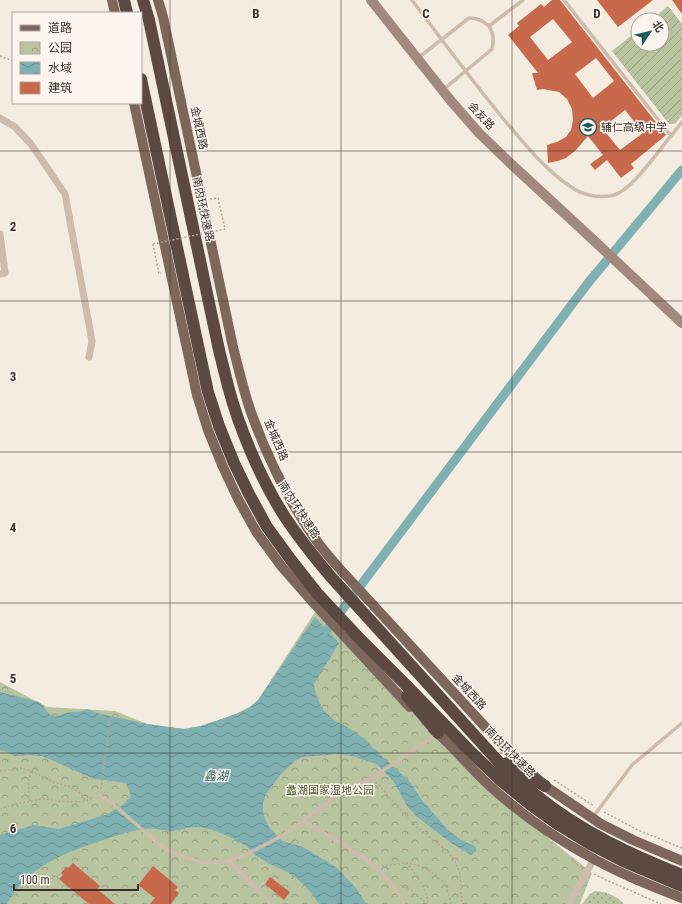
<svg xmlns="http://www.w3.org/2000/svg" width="682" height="904" viewBox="0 0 682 904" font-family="'Roboto Condensed','Noto Sans SC',sans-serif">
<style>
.grass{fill:url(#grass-dots)}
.park{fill:url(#park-crowns)}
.garden{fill:url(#garden-furrows)}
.water{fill:url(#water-waves)}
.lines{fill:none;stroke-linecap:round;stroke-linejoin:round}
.canal{stroke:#7fb0b2;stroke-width:9}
.building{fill:#c8694b;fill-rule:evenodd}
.path{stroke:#b9a596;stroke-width:1.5;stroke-dasharray:2 2;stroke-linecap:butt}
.lane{stroke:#cdbbac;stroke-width:3.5}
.street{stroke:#cdbbac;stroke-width:7}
.secondary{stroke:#a18a7d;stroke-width:10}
.primary{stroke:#7d675c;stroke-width:10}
.highway{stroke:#5c4a42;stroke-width:12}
.path-bridge{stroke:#b9a596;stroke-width:1.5;stroke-dasharray:2 2;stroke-linecap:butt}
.grid{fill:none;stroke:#3b302b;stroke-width:1;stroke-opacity:0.55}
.labels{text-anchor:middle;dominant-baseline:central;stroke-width:3;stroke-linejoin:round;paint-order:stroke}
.street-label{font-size:11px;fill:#3b302b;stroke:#fbf5ee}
.poi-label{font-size:11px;fill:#3b302b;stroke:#fbf5ee;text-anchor:start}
.park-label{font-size:11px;fill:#4a5a2e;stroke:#fbf5ee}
.water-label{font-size:12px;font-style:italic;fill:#1f5a5e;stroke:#fbf5ee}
.grid-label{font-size:13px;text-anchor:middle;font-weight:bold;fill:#3b302b;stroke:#fbf5ee;stroke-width:3;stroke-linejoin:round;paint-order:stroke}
</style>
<defs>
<pattern id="grass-dots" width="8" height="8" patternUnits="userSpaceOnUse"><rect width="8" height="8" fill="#b8c4a0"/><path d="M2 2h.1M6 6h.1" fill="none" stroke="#97a083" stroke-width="1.8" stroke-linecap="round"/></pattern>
<pattern id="park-crowns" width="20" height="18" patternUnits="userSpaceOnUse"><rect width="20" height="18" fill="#b8c4a0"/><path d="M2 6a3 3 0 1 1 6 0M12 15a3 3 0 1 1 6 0" fill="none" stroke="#97a083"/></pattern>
<pattern id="garden-furrows" width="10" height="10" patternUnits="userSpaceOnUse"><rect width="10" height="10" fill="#b8c4a0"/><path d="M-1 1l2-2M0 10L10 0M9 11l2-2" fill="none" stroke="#97a083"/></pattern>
<pattern id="water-waves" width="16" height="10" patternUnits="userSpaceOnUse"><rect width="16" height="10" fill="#7fb0b2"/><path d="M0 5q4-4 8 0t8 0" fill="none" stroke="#699091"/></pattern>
</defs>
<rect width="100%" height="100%" fill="#f4ebe1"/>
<!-- grass -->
<path class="grass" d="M595,891C605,891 617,896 624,904H582L590,894Z"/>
<!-- park -->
<path class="park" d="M317,609L495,795L592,873L580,904H0V682L47,707L115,711L147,724L184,729L201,726L236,714L250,707L258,700Z"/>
<!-- garden -->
<path class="garden" d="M668,6L682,24V115L675,124H669L612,51L638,30V44H662V20H651Z"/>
<!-- water -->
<path class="water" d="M315,617L339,643L314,684L316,695L323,710L334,720L347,727L365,739L373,748L410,782L422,800L447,829L461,840L472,845L476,848V851L471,855L451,843L416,816L407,806L394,782L377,764L352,756L340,754L314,756L302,757L295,761L280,775L266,794L263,803V811L265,819L269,827L282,841L303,847L336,867L356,888L366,904H319C312,892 301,881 290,874C283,869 275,867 268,863C264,860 259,858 255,855C252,852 250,849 246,846C237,839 217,831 205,828C192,825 183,830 172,831C163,831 155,828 147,829C131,830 116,836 100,841C62,854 28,866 7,904H0V835L34,825L59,829L108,814L124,804L131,796L126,783L94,779L42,756L29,755L14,756L5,751L0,750V692L39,702L43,706L50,715L56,716L70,712H79L87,709L97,713L147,724L184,729L201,726L236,714L250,707L258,700Z"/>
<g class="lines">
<!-- canal -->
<path class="canal" d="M327,630L370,573L588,283L682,170"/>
</g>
<!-- building -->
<path class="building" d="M552,0H560L666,135L631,164L634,168L621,178L607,160L595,170L590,164L603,155L588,136L576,150L566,158L558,161L548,163L547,145L557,142L566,137L571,130L573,120L572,109L567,99L559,92L543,89L537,90L532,73H538L508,35L519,26L517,23L541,4L544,7ZM553,19L572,42L548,60L530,37ZM596,58L614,81L593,98L575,74ZM625,110L643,133L620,150L602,128Z
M597,0H653L618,27Z
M672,0H682V14Z
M73,863L100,886L97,889L115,904H89L59,879L63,875L61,873L66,867L68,868Z
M153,866L178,887L175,890L179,893L171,904H150L155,898L138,885Z
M270,877L290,892L284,900L265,884Z"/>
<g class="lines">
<!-- path -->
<path class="path" d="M0,56L13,61
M210,199L218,198L225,229
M153,244L159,274L161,273
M0,771L22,768L31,771L53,782L71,787L79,792L86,801
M554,780L594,806
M376,782L412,823L447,851L455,861L460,874L462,904
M101,789L111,713
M30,801L28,786L31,771
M0,809L11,805L42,799L68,802L86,801L94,797
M604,812L638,830L682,848
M572,858L578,865L582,867
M406,863C417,874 426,888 428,904
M382,866C390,865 399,863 407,863C421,864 438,874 446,886C448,891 450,899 451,904
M594,874L613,883L661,904
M400,885L411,890L427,904"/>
<!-- lane -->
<path class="lane" d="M412,0C441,39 470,78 501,116C522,141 543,168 571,187C582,195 600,199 614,195C632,190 658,151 671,136L564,0
M418,58L469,18C478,18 483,21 489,26L523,0
M444,89L492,49C494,40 494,34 489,26
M671,136L682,122
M99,795L113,804L153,839L167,850L184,857L204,863L229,861L247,854L282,836L343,791L372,778L437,734
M593,817L632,765L682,723
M303,821C340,843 385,863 404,904
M229,861L272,904"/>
<!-- street -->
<path class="street" d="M0,118L15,127L31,144L65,194L92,341L89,357
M0,234L5,273L0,274
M569,904L594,859"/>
<!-- secondary -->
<path class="secondary" d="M371,0L451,101L479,133L509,162L588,235L682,323"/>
<!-- primary -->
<path class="primary" d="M112,0L115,13
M158,0L163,17L233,347C239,370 244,393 252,415C268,459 289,502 316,540C323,550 331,559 339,568L489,731L516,759L545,786L601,824L633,840L682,861
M134,103L197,395L208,430L223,467L238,499L257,533L282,567L311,600L410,707
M433,729C454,747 471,769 491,787C520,813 552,836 585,854C616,872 649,885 682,898"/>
<!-- highway -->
<path class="highway" d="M124,0L127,13
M143,0L149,20L219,350C222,362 225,374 228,386C239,428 261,480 285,517C299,538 315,558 331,577L506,770C516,779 526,788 537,796C580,831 631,855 682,875
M141,79L200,355L208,392L219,426L234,463L249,494L267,527L291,560L317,593L360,639L405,684L470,751L499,779L531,805L559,825L590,844L623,861L682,886
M407,696L438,733
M507,763L545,786"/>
<!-- path-bridge -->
<path class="path-bridge" d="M153,244L225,229"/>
</g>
<!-- grid -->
<path class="grid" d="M170,0V904M341,0V904M512,0V904M0,151H682M0,301H682M0,452H682M0,603H682M0,753H682"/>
<!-- icons -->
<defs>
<g id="school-ring" transform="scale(0.9)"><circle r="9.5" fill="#fbf5ee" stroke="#1f5a5e" stroke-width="1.5"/><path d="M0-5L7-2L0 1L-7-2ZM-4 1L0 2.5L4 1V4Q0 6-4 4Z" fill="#1f5a5e"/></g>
</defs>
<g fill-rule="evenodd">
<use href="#school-ring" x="588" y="127"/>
</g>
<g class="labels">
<!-- street labels -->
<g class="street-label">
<text transform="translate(481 116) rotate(47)">会友路</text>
<text transform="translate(199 128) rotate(78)">金城西路</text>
<text transform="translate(203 209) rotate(78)">南内环快速路</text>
<text transform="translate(276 440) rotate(67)">金城西路</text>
<text transform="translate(299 510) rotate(57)">南内环快速路</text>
<text transform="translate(469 692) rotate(47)">金城西路</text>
<text transform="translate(510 752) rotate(45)">南内环快速路</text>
</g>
<!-- poi labels -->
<g class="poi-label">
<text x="601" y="127">辅仁高级中学</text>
</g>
<!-- park labels -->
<g class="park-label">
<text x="330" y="790">蠡湖国家湿地公园</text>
</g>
<!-- water labels -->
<g class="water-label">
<text x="216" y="776">蠡湖</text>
</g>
</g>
<g class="grid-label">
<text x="256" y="18">B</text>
<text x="426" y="18">C</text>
<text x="597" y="18">D</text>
<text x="13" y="231">2</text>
<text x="13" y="381">3</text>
<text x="13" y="532">4</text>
<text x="13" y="683">5</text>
<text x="13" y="833">6</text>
</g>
<!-- legend -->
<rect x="12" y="12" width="130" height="92" fill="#fbf5ee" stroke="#aea6a0"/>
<rect x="20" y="25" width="20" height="6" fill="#7d675c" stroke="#aea6a0"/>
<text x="48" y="32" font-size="12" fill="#3b302b">道路</text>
<rect x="20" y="42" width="20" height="12" fill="url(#park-crowns)" stroke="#aea6a0"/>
<text x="48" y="52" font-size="12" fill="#3b302b">公园</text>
<rect x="20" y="62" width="20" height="12" fill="url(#water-waves)" stroke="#aea6a0"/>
<text x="48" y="72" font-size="12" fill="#3b302b">水域</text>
<rect x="20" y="82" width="20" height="12" fill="#c8694b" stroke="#aea6a0"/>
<text x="48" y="92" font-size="12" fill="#3b302b">建筑</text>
<!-- north arrow -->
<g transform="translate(650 32) rotate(55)"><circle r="19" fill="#fbf5ee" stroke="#aea6a0"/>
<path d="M0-3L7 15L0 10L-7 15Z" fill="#1f5a5e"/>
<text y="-6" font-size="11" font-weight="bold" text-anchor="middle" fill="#3b302b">北</text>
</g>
<!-- scale -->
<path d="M14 884v6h124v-6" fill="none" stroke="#3b302b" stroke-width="2"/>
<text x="20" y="884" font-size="12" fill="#3b302b" stroke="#fbf5ee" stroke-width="3" paint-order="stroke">100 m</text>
</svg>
